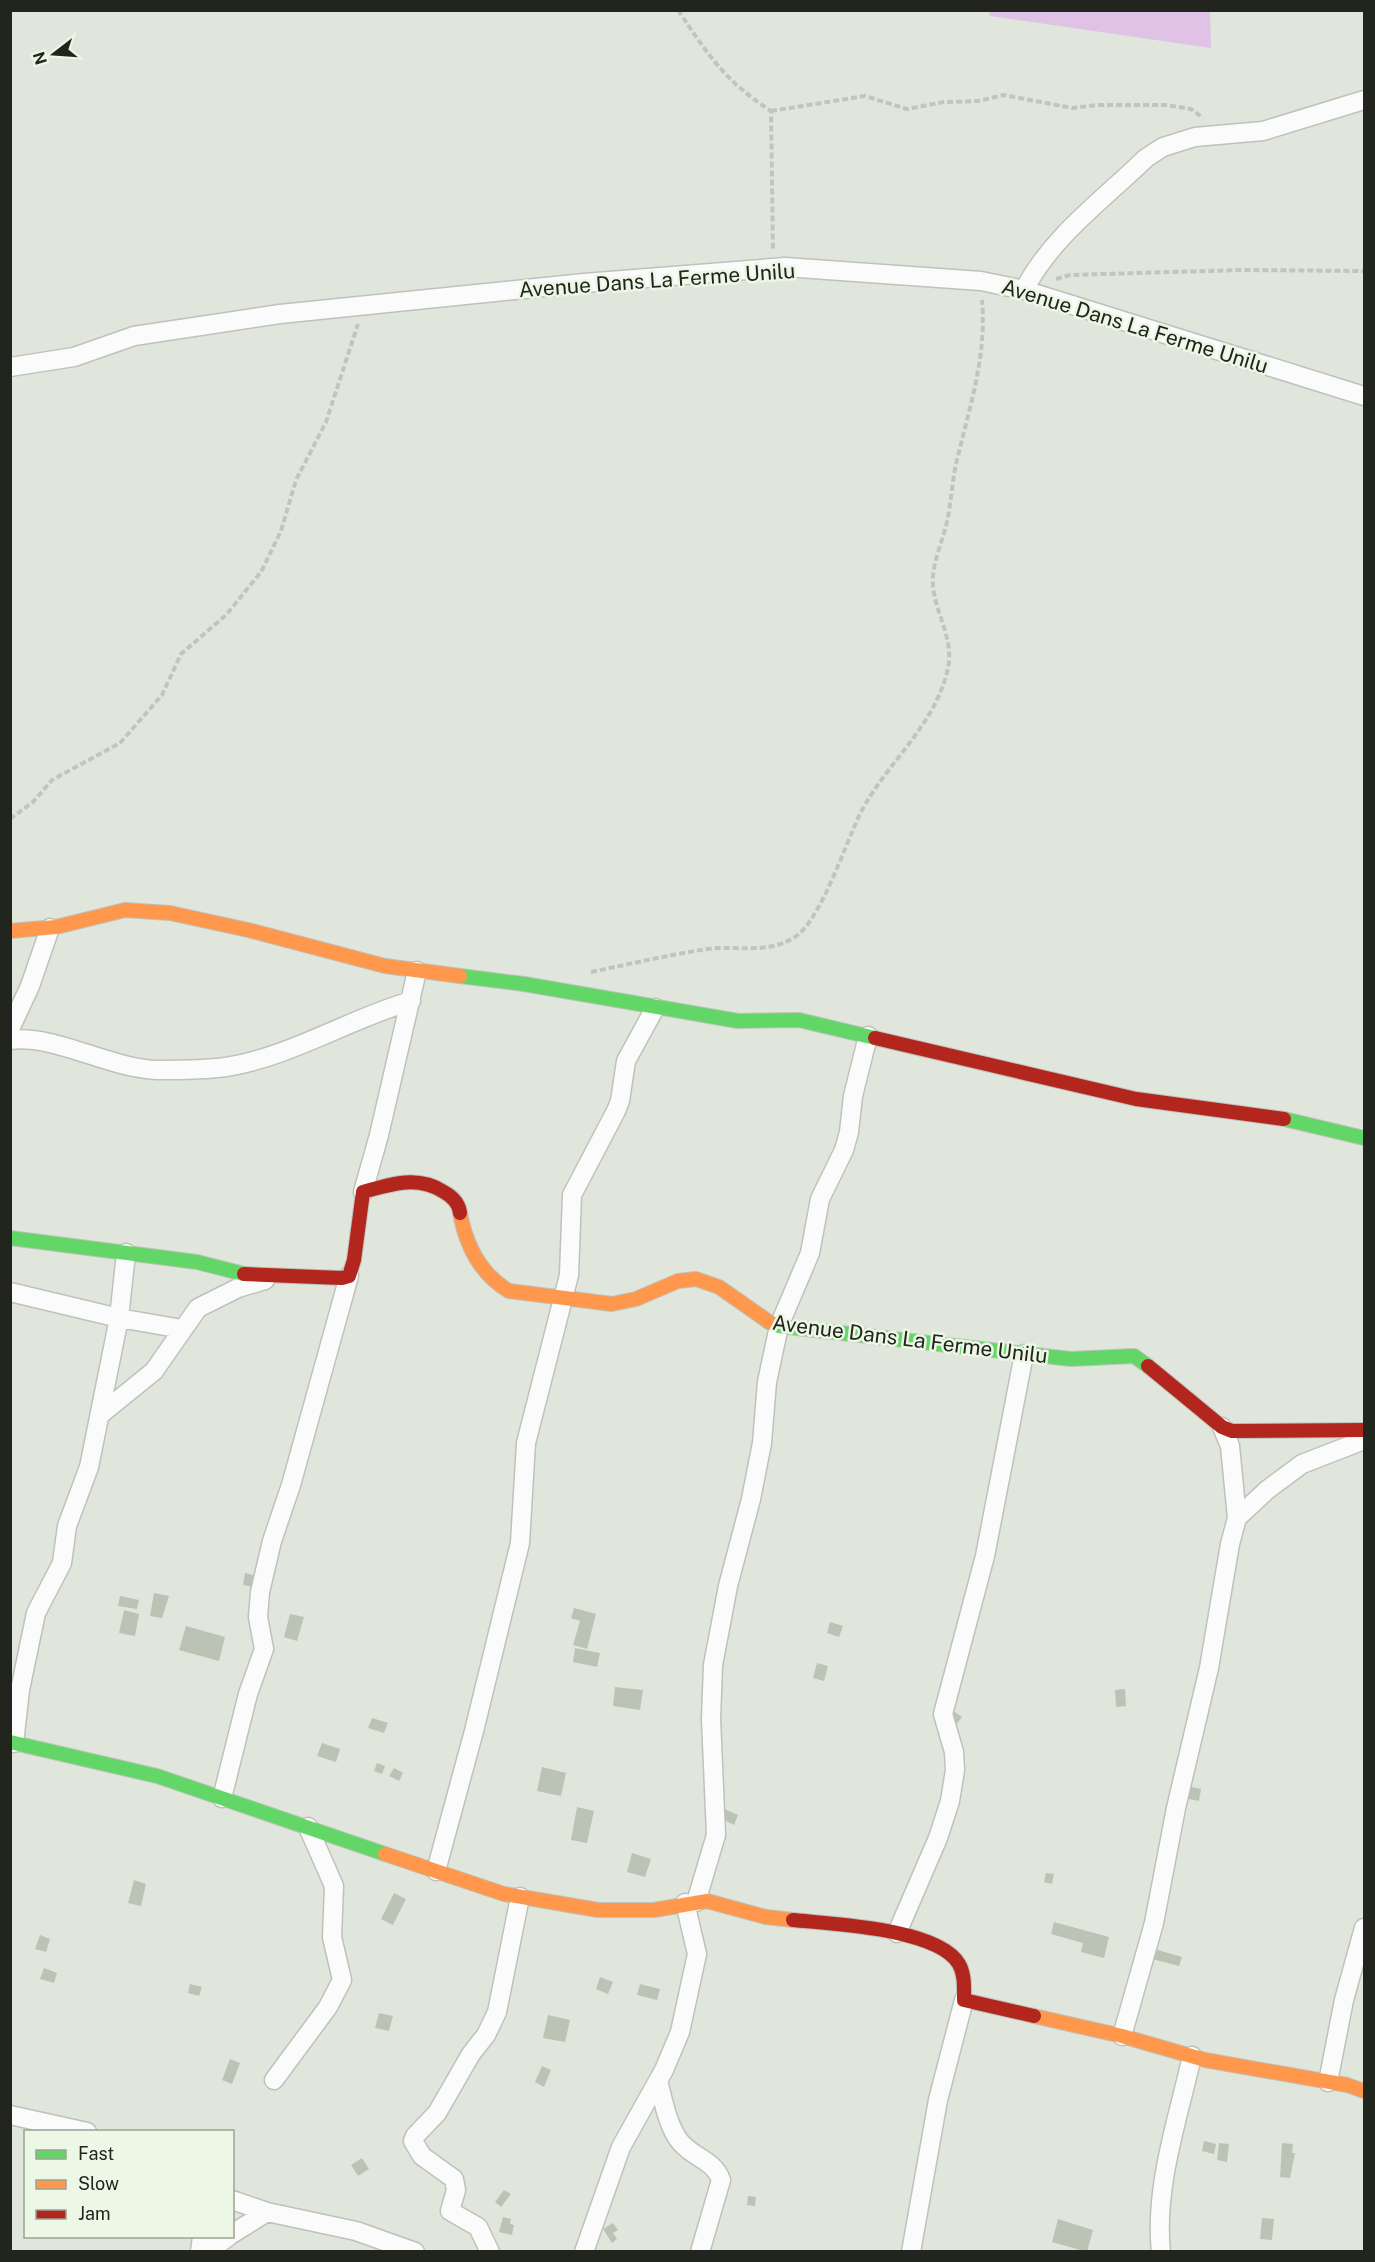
<svg xmlns="http://www.w3.org/2000/svg" width="1375" height="2262" viewBox="0 0 1375 2262" font-family="'Public Sans',sans-serif">
<style>
.water{fill:#dfc2e6}
.building{fill:#bbc3b4}
.lines{fill:none;stroke-linecap:round;stroke-linejoin:round}
.street-casing{stroke:#bec2bb;stroke-width:21}
.fast-casing{stroke:#bec2bb;stroke-width:16}
.slow-casing{stroke:#bec2bb;stroke-width:16}
.jam-casing{stroke:#bec2bb;stroke-width:16}
.path{stroke:#c2c4c2;stroke-width:4;stroke-dasharray:6 3;stroke-linecap:butt}
.street{stroke:#fafbfa;stroke-width:18}
.fast{stroke:#63d668;stroke-width:14}
.slow{stroke:#ff974d;stroke-width:14}
.jam{stroke:#b3261e;stroke-width:14}
.labels{text-anchor:middle;dominant-baseline:central;stroke-width:5;stroke-linejoin:round;paint-order:stroke}
.street-label{font-size:21px;fill:#21251e;stroke:#ecf7e5}
</style>
<rect width="100%" height="100%" fill="#e0e6dc"/>
<!-- water -->
<path class="water" d="M989,11H1210L1211,48L990,16Z"/>
<!-- building -->
<path class="building" d="M245,1573L257,1576L254,1587L243,1585Z
M154,1593L169,1596L162,1618L150,1616Z
M120,1596L139,1600L137,1609L118,1606Z
M574,1608L596,1614L587,1649L573,1645L580,1621L571,1618Z
M124,1610L139,1614L135,1636L119,1633Z
M290,1614L304,1617L297,1641L284,1637Z
M830,1622L843,1626L839,1637L827,1633Z
M186,1626L225,1637L219,1661L179,1650Z
M575,1648L600,1653L597,1667L573,1662Z
M817,1663L828,1666L824,1681L813,1678Z
M615,1687L643,1690L640,1710L613,1706Z
M1125,1689L1126,1706L1116,1707L1115,1690Z
M952,1710L962,1717L955,1726L946,1720Z
M372,1718L388,1723L384,1733L368,1728Z
M322,1743L340,1749L336,1762L317,1756Z
M377,1763L385,1766L382,1774L374,1771Z
M542,1767L566,1773L561,1796L537,1791Z
M394,1768L403,1773L399,1781L389,1776Z
M1187,1786L1201,1789L1199,1801L1184,1798Z
M577,1807L594,1811L587,1843L571,1840Z
M724,1809L738,1815L734,1825L720,1818Z
M632,1853L651,1859L645,1877L627,1872Z
M1046,1873L1054,1874L1052,1884L1044,1882Z
M134,1880L146,1884L141,1906L128,1903Z
M394,1893L406,1899L393,1925L381,1919Z
M1054,1922L1109,1937L1104,1958L1081,1952L1083,1943L1051,1934Z
M40,1935L50,1939L46,1952L35,1949Z
M1154,1949L1182,1957L1179,1966L1152,1959Z
M44,1968L57,1973L54,1983L40,1979Z
M600,1977L613,1982L608,1994L596,1989Z
M190,1984L202,1987L199,1996L188,1993Z
M640,1984L660,1989L657,2000L637,1995Z
M379,2013L393,2016L389,2031L375,2028Z
M548,2015L570,2020L565,2042L543,2038Z
M230,2059L240,2063L232,2084L222,2080Z
M542,2066L551,2070L544,2087L535,2082Z
M1204,2141L1216,2144L1214,2154L1202,2151Z
M1219,2143L1229,2144L1227,2162L1217,2160Z
M1282,2143L1293,2144L1292,2153H1295L1290,2178L1280,2177Z
M362,2158L369,2169L358,2176L351,2165Z
M504,2190L511,2194L501,2207L495,2202Z
M748,2196L756,2197L755,2206L747,2205Z
M503,2217L511,2219L510,2224L514,2225L512,2235L499,2232Z
M1262,2218L1274,2219L1272,2240L1260,2239Z
M1058,2219L1093,2230L1087,2252L1052,2242Z
M613,2223L618,2230L613,2233L617,2239L612,2243L603,2229Z"/>
<g class="lines">
<!-- street casing -->
<g class="street-casing">
<path id="street" d="M1024,290C1052,236 1103,200 1146,158L1163,147L1195,137L1263,131L1364,100
M10,367L74,357L134,336L280,314L584,283L785,267L981,281L1024,290L1364,396
M10,1029L30,986L50,928
M10,1040C55,1034 110,1069 158,1070C180,1070 204,1070 226,1067C290,1057 349,1019 411,1001
M363,1192L379,1135L417,971
M10,1292L119,1318L182,1329
M101,1414L154,1371L198,1308L238,1288L265,1280
M1222,1427L1230,1446L1237,1518
M14,1743L20,1690L36,1613L62,1563L67,1526L89,1467L119,1318L126,1253
M222,1798L248,1694L264,1649L258,1617L260,1592L272,1541L291,1485L349,1276
M436,1871L474,1731L520,1543L526,1443L569,1275L572,1195L616,1111L620,1101L626,1061L655,1008
M696,1902L716,1835L711,1719L713,1665L728,1586L751,1499L762,1443L767,1382L779,1326L810,1253L820,1199L844,1150L849,1132L853,1096L868,1036
M897,1933L938,1838L950,1801L955,1770L954,1752L943,1714L985,1556L1024,1354
M1122,2036L1154,1923L1176,1808L1209,1668L1230,1544L1237,1518L1267,1490L1302,1464L1364,1440
M274,2080L328,2007L342,1980L332,1937L334,1886L308,1827
M658,2081C663,2099 667,2123 678,2139C690,2157 714,2159 721,2180L700,2252
M1328,2082L1344,2000L1364,1928
M10,2115L87,2132
M232,2200L267,2212L356,2231L415,2252
M232,2234L267,2212
M200,2252L202,2236
M208,2252L229,2236
M490,2252L478,2227L450,2211L456,2190L454,2179L422,2156L413,2141L415,2136L437,2113L471,2054L486,2035L497,2012L520,1897
M584,2252L621,2147L664,2070L680,2032L697,1954L685,1903
M911,2252L938,2100L964,2000
M1161,2252C1154,2187 1178,2119 1192,2056"/>
</g>
<!-- fast casing -->
<g class="fast-casing">
<path id="fast" d="M460,976L524,984L738,1021L799,1020L875,1038
M1284,1119L1364,1138
M10,1238L197,1262L244,1274
M769,1322L779,1326L1071,1359L1134,1356L1148,1366
M10,1742L157,1776L385,1854"/>
</g>
<!-- slow casing -->
<g class="slow-casing">
<path id="slow" d="M10,931L56,927L125,910L170,913L248,930L385,966L460,976
M460,1213C466,1245 480,1274 509,1291L612,1304L636,1299L678,1281L696,1279L719,1287L769,1322
M385,1854L504,1894L598,1910H654L707,1901L766,1917L793,1920
M1034,2016L1122,2036L1205,2060L1347,2085L1364,2091"/>
</g>
<!-- jam casing -->
<g class="jam-casing">
<path id="jam" d="M875,1038L1136,1099L1284,1119
M244,1274L342,1278L349,1276L354,1260L363,1192C391,1184 418,1175 444,1192C453,1197 459,1203 460,1213
M1148,1366L1222,1427L1232,1431L1364,1430
M793,1920C831,1924 938,1928 959,1964C965,1975 964,1987 964,2000L1034,2016"/>
</g>
<!-- path -->
<path class="path" d="M678,10C709,56 724,80 771,111L773,251
M771,111L865,96L907,109L944,102L978,101L1004,95L1072,108L1098,105H1166L1191,109L1203,118
M1056,279L1070,275L1240,270L1364,271
M10,819L33,802L52,780L120,743L162,695L181,654L226,615L261,572L281,531L296,480L326,422L358,324
M591,972C630,964 668,955 707,949C737,945 767,955 795,937C820,921 845,846 858,818C884,764 935,728 948,668C955,636 930,606 933,575C935,557 943,539 947,522C951,503 952,483 956,464C969,409 987,357 982,300"/>
<!-- street -->
<use href="#street" class="street"/>
<!-- fast -->
<use href="#fast" class="fast"/>
<!-- slow -->
<use href="#slow" class="slow"/>
<!-- jam -->
<use href="#jam" class="jam"/>
</g>
<g class="labels">
<!-- street labels -->
<g class="street-label">
<text transform="translate(657 280) rotate(-4)">Avenue Dans La Ferme Unilu</text>
<text transform="translate(1135 326) rotate(17)">Avenue Dans La Ferme Unilu</text>
<text transform="translate(910 1339) rotate(7)">Avenue Dans La Ferme Unilu</text>
</g>
</g>
<!-- border -->
<rect width="1375" height="2262" fill="none" stroke="#21251e" stroke-width="24"/>
<!-- legend -->
<rect x="24" y="2130" width="210" height="108" fill="#ecf7e5" stroke="#9ba395" stroke-width="1.5"/>
<rect x="36" y="2150" width="30" height="9" fill="#63d668" stroke="#9ba395" stroke-width="1.5"/>
<text x="78" y="2160" font-size="18" fill="#21251e">Fast</text>
<rect x="36" y="2180" width="30" height="9" fill="#ff974d" stroke="#9ba395" stroke-width="1.5"/>
<text x="78" y="2190" font-size="18" fill="#21251e">Slow</text>
<rect x="36" y="2210" width="30" height="9" fill="#b3261e" stroke="#9ba395" stroke-width="1.5"/>
<text x="78" y="2220" font-size="18" fill="#21251e">Jam</text>
<!-- north arrow -->
<g transform="translate(54 54) rotate(253)" stroke="#ecf7e5" stroke-width="4.5" paint-order="stroke">
<path d="M0-4.5L10 22L0 15L-10 22Z" fill="#21251e"/>
<text y="-9" font-size="16" font-weight="bold" text-anchor="middle" fill="#21251e">N</text>
</g>
</svg>
